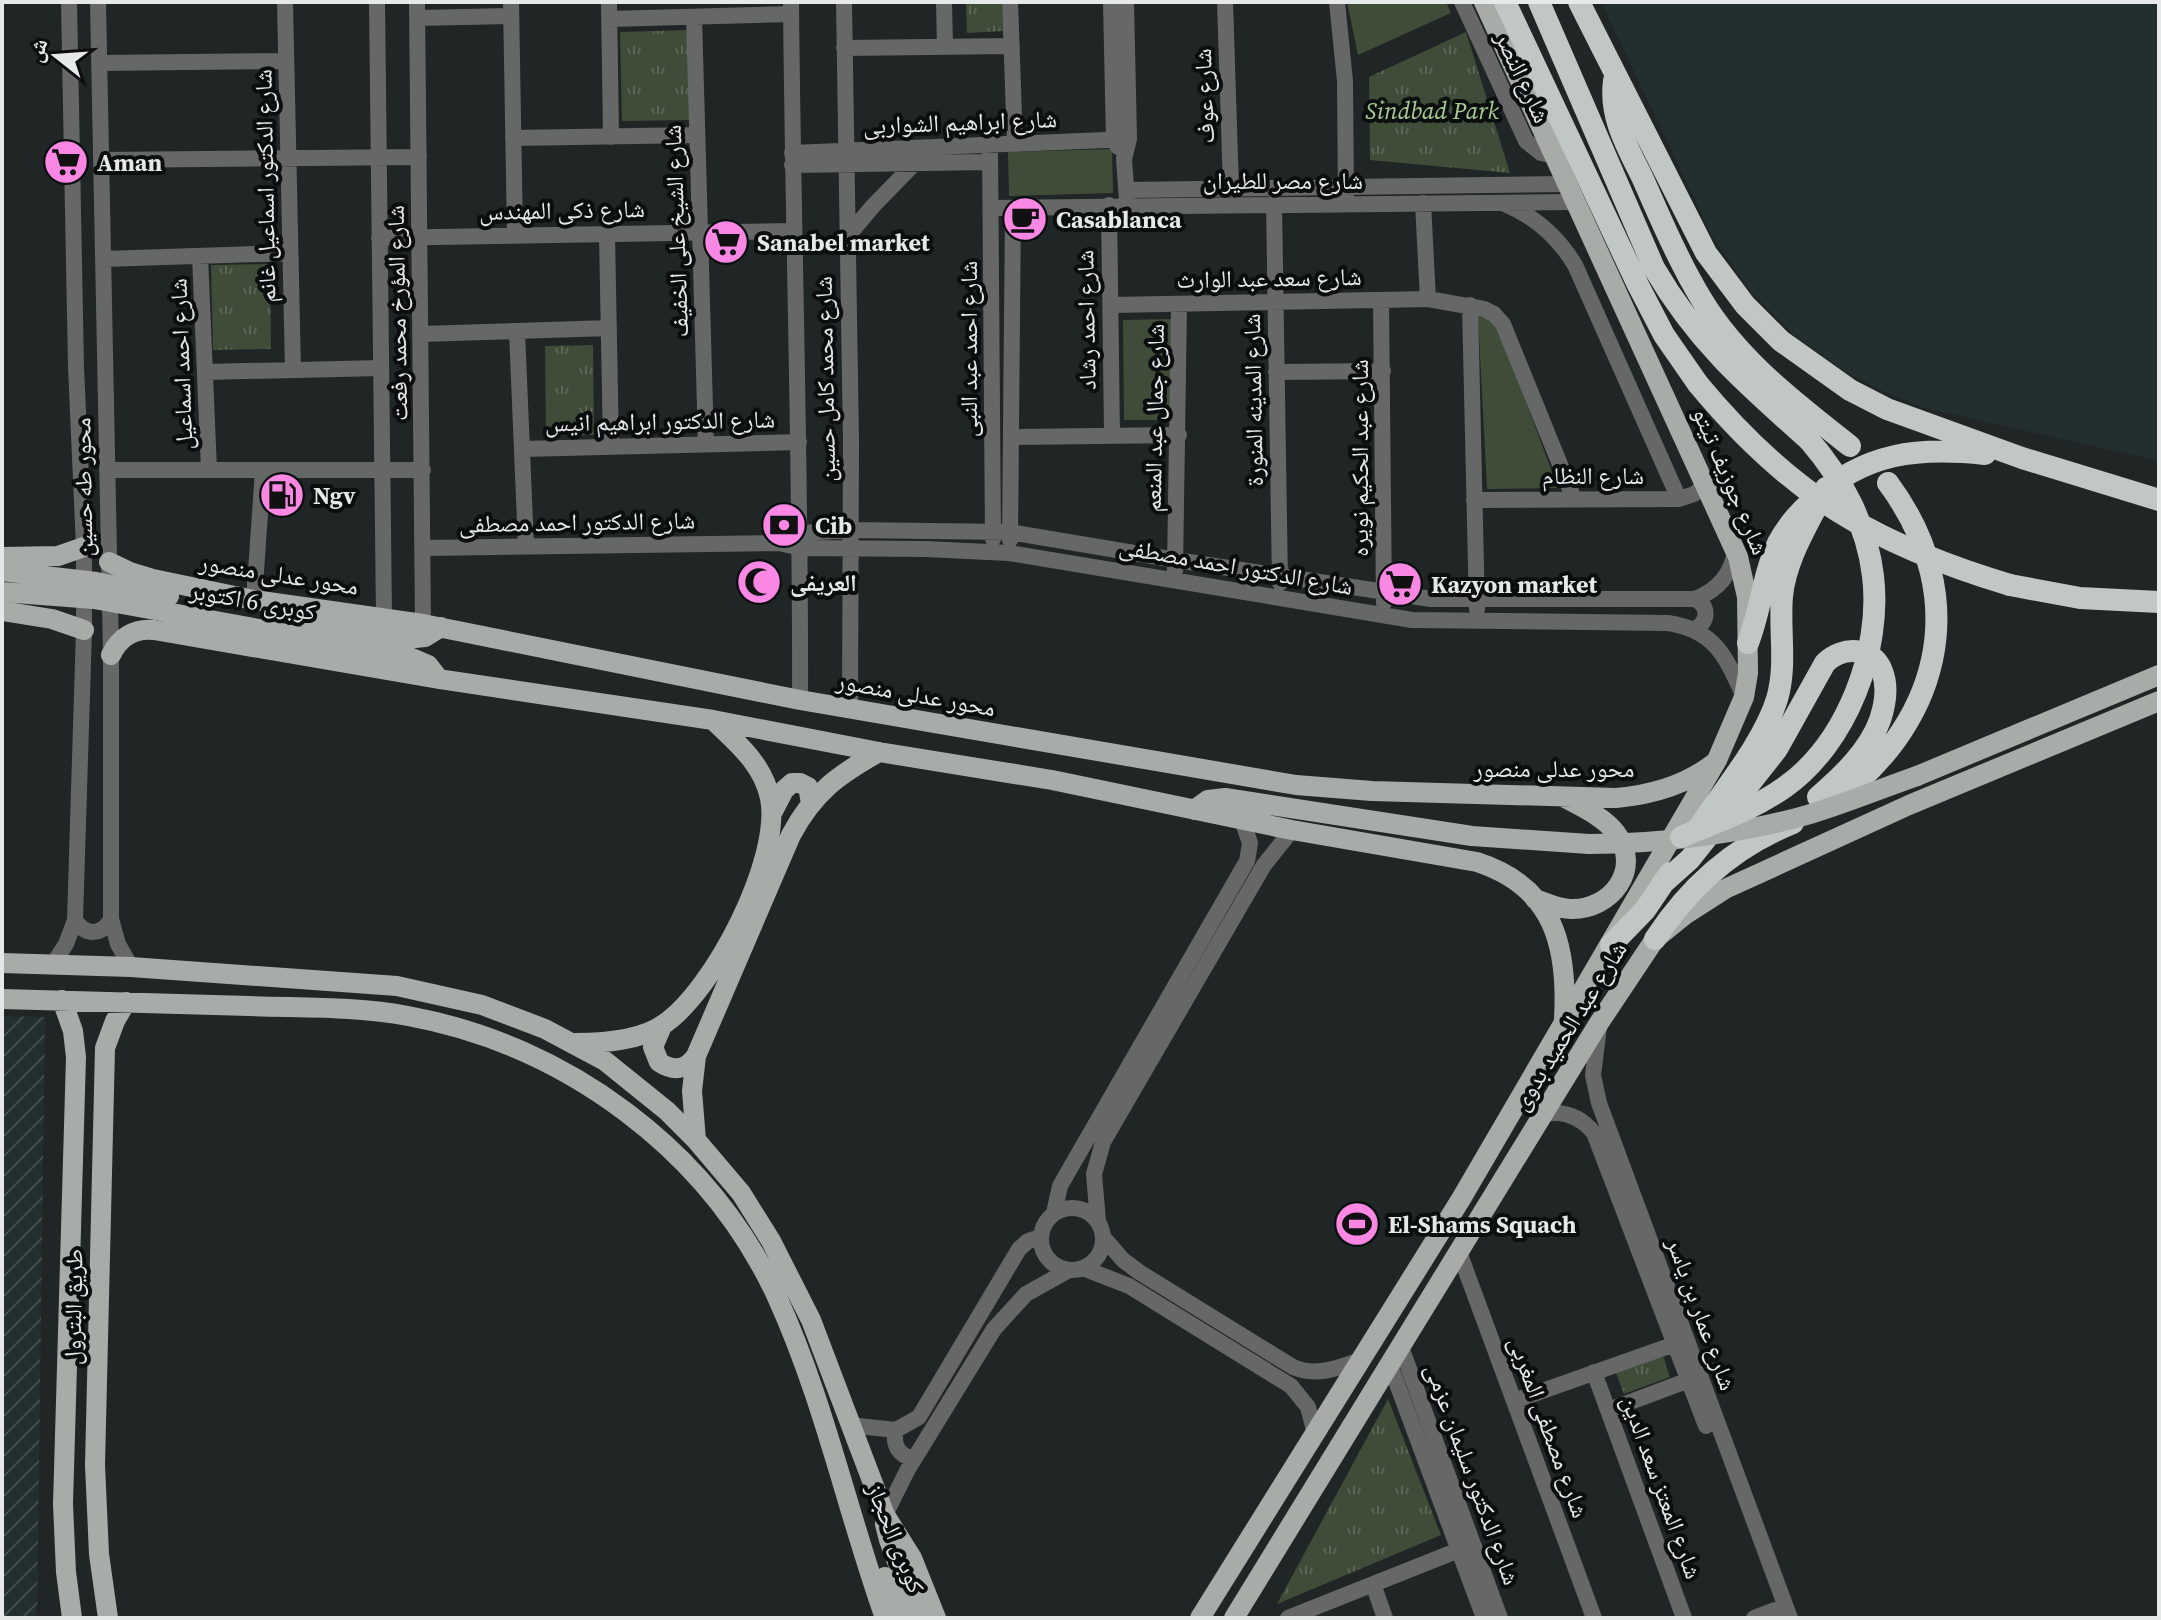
<svg xmlns="http://www.w3.org/2000/svg" width="2161" height="1620" viewBox="0 0 2161 1620" font-family="'Source Serif 4','Noto Naskh Arabic',serif">
<style>
.built{fill:#222f2e}
.industrial{fill:url(#industrial-furrows)}
.grass{fill:#3f4c37}
.park{fill:url(#park-tufts)}
.lines{fill:none;stroke-linecap:round;stroke-linejoin:round}
.minor{stroke:#656866;stroke-width:16}
.major{stroke:#a7aca9;stroke-width:20}
.highway{stroke:#c1c7c4;stroke-width:22}
.major-bridge{stroke:#a7aca9;stroke-width:20}
.highway-bridge{stroke:#c1c7c4;stroke-width:22}
.labels{text-anchor:middle;dominant-baseline:central;stroke-width:8;stroke-linejoin:round;paint-order:stroke}
.street-label{font-size:24px;fill:#e6e9e9;stroke:#0b0e0e}
.park-label{font-size:24px;font-style:italic;fill:#a9cc93;stroke:#0b0e0e}
.poi-label{font-size:24px;font-weight:bold;fill:#e6e9e9;stroke:#0b0e0e;text-anchor:start}
</style>
<defs>
<pattern id="industrial-furrows" width="10" height="10" patternUnits="userSpaceOnUse" patternTransform="scale(2)"><rect width="10" height="10" fill="#222f2e"/><path d="M-1 1l2-2M0 10L10 0M9 11l2-2" fill="none" stroke="#424d4c"/></pattern>
<pattern id="park-tufts" width="24" height="20" patternUnits="userSpaceOnUse" patternTransform="scale(2)"><rect width="24" height="20" fill="#3f4c37"/><path d="M3 7l-1-3M5 7V3M7 7l1-3M15 17l-1-3M17 17v-4M19 17l1-3" fill="none" stroke="#5b6654"/></pattern>
</defs>
<rect width="100%" height="100%" fill="#202525"/>
<!-- built -->
<path class="built" d="M1601,2H2159V461L1924,408L1882,391L1844,371L1795,336L1751,292L1713,238Z"/>
<!-- industrial -->
<path class="industrial" d="M2,1016L45,1017L37,1618H2Z"/>
<!-- grass -->
<path class="grass" d="M1347,2H1446L1451,13L1358,55Z
M1112,149L1113,193L1009,196L1008,152Z
M1478,316L1496,321L1558,488L1487,489Z
M1172,319L1173,420H1124L1123,320Z"/>
<!-- park -->
<path class="park" d="M966,2H1002L1003,31L967,33Z
M689,30L691,120L622,121L620,32Z
M1466,32L1510,173L1370,160L1369,77Z
M270,264L271,349L213,350L211,265Z
M593,345L594,435L546,436L545,346Z
M1663,1356L1670,1377L1624,1394L1616,1373Z
M1388,1399L1441,1535L1277,1604Z"/>
<g class="lines">
<!-- minor -->
<path class="minor" d="M98,2L111,655V919L118,944L131,967
M285,2L293,370
M377,2L384,617
M417,2L423,624
M511,2L515,235
M609,2L611,137
M791,2C793,235 801,468 800,700
M844,2L851,442L850,708
M944,2L945,47
M1010,2L1015,144
M1111,2L1114,140L1118,147
M1126,2L1129,139L1124,159L1127,200
M1225,2L1231,188
M1337,2L1345,81L1346,199
M1462,2L1526,141L1541,153L1555,156
M694,17L706,444
M417,18L511,16
M609,19L791,14
M844,48L1012,46
M99,63L286,61
M513,138L697,135
M990,145L993,539
M792,153L1129,139
M101,160L419,157
M792,165L990,162
M1127,190L1566,184
M1274,203L1280,583
M1423,203L1428,299
M1505,204C1536,217 1558,237 1575,265L1679,499
M1109,205L1112,434
M991,208L1575,202
M607,234L611,447
M847,237L873,206L915,163
M379,238L793,231
M200,256L209,470
M104,259L290,253
M1381,300L1384,603
M1111,305L1428,299L1484,309L1494,314L1503,324L1574,499
M1470,305L1477,609
M517,331L526,546
M421,334L609,328
M205,372L381,368
M1276,372L1383,371
M1011,437L1179,435
M522,449L799,442
M107,470H423
M1474,500L1679,499L1694,494L1707,484
M1010,540L1013,208
M779,543L787,537L801,533L851,530L1010,532L1176,560L1431,599H1695C1718,590 1732,574 1735,550
M424,548L779,543L801,548L925,549L1009,553L1412,620L1668,623C1715,630 1726,657 1744,697
M1175,571L1179,304
M254,600L263,470
M1695,629C1709,621 1709,606 1695,599
M75,920C85,936 102,936 111,919
M53,964L66,944L75,920L84,630V547L76,367L69,2
M1599,1027L1593,1075L1599,1103L1790,1618
M1544,1114C1565,1110 1581,1117 1594,1133L1706,1426
M1041 1239a31 31 0 1 1 62 0a31 31 0 1 1-62 0Z
M1054,1213L1060,1186L1247,861L1250,843L1242,820
M1098,1221L1094,1174L1103,1142L1264,865L1292,830
M1103,1237L1123,1260L1139,1272L1293,1367C1315,1377 1339,1368 1360,1360
M1459,1252L1594,1618
M1083,1268L1129,1286L1291,1386L1308,1407L1315,1434
M1401,1347L1500,1618
M1390,1365L1484,1618
M1594,1372L1684,1618
M1514,1401L1675,1344
M1609,1410L1689,1380
M849,1425L896,1430L919,1417L1019,1249L1028,1241L1040,1237
M896,1430C892,1445 899,1456 914,1459
M885,1515L908,1469L994,1329L1026,1294L1069,1270
M1373,1584L1385,1618
M1288,1618L1469,1546
M1754,1618L1775,1610"/>
<!-- major -->
<path class="major" d="M2,557L58,556L84,547
M109,562L130,572L153,579L254,600L423,624L800,700L1296,785L1372,791L1616,798C1651,795 1686,785 1714,763
M2,611L52,619L84,630
M166,612L407,656L428,665L439,679
M309,620L415,638L425,637L441,627
M111,655C119,638 134,628 154,630L439,679L713,720L879,752L1052,780L1292,830L1477,862C1554,887 1568,946 1564,1019
M1917,776L2159,675
M1194,810L1208,800L1225,798L1472,836L1589,844
M772,813L784,790L792,783H800L808,787L811,803
M1535,899C1547,903 1558,909 1571,909C1611,910 1643,869 1616,833C1604,817 1582,807 1565,798
M2,963L131,967L397,986L482,1005L545,1029L605,1061L667,1111L696,1140L741,1193L771,1241L811,1320L885,1515L912,1558L936,1618
M2,999C84,1001 166,1004 249,1006C302,1008 356,1006 408,1016C566,1045 709,1150 777,1297C824,1400 847,1511 885,1618
M62,1000L73,1031L76,1057L63,1504L66,1572L72,1618
M662,1026L653,1047L659,1062C674,1072 686,1070 696,1056
M575,1043C603,1043 640,1041 664,1024C714,990 782,859 770,798C763,764 737,743 713,720
M696,1140L692,1091L696,1056L791,835C814,792 838,775 879,752
M885,1524L889,1540L918,1618
M885,1577L900,1618
M108,1618L99,1554L95,1465L105,1048L115,1021L126,1002
M1200,1618L1461,1199L1717,760L1744,697L1748,673L1747,597L1738,557L1484,2
M1234,1618L1599,1023L1655,939L1686,914L1725,889L1909,805L2159,701"/>
<!-- highway -->
<path class="highway" d="M1505,2L1638,285L1664,335L1698,384
M1539,2L1654,268C1697,342 1747,385 1809,440
M1579,2L1706,253L1745,305L1781,341L1850,390L1887,409L2022,458L2159,500
M1614,81C1609,117 1628,148 1643,179C1661,220 1679,262 1702,300C1739,361 1796,403 1850,446
M2010,585L2080,598L2159,602
M1748,643C1761,610 1763,574 1778,543C1787,526 1799,512 1813,500C1865,452 1918,447 1985,454
M1824,808C1941,729 1974,599 1888,483
M1697,830C1722,792 1764,742 1777,699C1787,665 1779,631 1782,596C1786,557 1809,523 1826,488
M1662,884L1690,859L1777,749L1825,663C1842,646 1873,646 1882,671C1888,686 1885,705 1880,720C1869,751 1842,776 1818,797
M1655,939C1689,887 1735,846 1793,823
M1611,945L1645,910L1670,873"/>
<!-- major-bridge -->
<path class="major-bridge" d="M2,571L96,582L169,596
M2,592L94,599L166,612
M1589,844C1657,844 1741,834 1807,815C1844,804 1880,789 1917,776"/>
<!-- highway-bridge -->
<path class="highway-bridge" d="M1698,384C1790,495 1873,544 2010,585
M1681,837C1716,822 1753,810 1785,787C1847,743 1882,650 1873,576C1867,525 1842,478 1809,440"/>
</g>
<!-- icons -->
<defs>
<g id="supermarket-disc" transform="scale(2.3)"><circle r="9.5" fill="#fb87e5" stroke="#0b0e0e"/><path d="M-6-5.5h2.5l.6 2H6L4.5 2H-2.5L-4.4-4H-6ZM-1.5 3.2a1.3 1.3 0 1 0 .1 0ZM3 3.2a1.3 1.3 0 1 0 .1 0Z" fill="#111"/></g>
<g id="cafe-disc" transform="scale(2.3)"><circle r="9.5" fill="#fb87e5" stroke="#0b0e0e"/><path d="M-5.5-4.5H6V0H3Q3 3.5 0 3.5H-2.5Q-5.5 3.5-5.5 0ZM3-3.2v2h1.7v-2ZM-6 4.5H4V6H-6Z" fill="#111"/></g>
<g id="fuel-disc" transform="scale(2.3)"><circle r="9.5" fill="#fb87e5" stroke="#0b0e0e"/><path d="M-5.5-6h7V0h2V4h1.3V-2.5L3-4.5l.8-.8L6-3V5H2.5V1h-1V6h-7ZM-4.2-4.7v3.2H.2V-4.7Z" fill="#111"/></g>
<g id="bank-disc" transform="scale(2.3)"><circle r="9.5" fill="#fb87e5" stroke="#0b0e0e"/><path d="M-6-4H6V4H-6ZM0-2.3a2.3 2.3 0 1 0 0 4.6a2.3 2.3 0 1 0 0-4.6Z" fill="#111"/></g>
<g id="mosque-disc" transform="scale(2.3)"><circle r="9.5" fill="#fb87e5" stroke="#0b0e0e"/><path d="M3.5-4.9A6 6 0 1 0 3.5 4.9A5 5 0 1 1 3.5-4.9Z" fill="#111"/></g>
<g id="stadium-disc" transform="scale(2.3)"><circle r="9.5" fill="#fb87e5" stroke="#0b0e0e"/><path d="M0-5a6.5 5 0 1 0 0 10a6.5 5 0 1 0 0-10ZM-3.5-1.8h7v3.6h-7Z" fill="#111"/></g>
</defs>
<g fill-rule="evenodd">
<use href="#supermarket-disc" x="66" y="162"/>
<use href="#cafe-disc" x="1025" y="219"/>
<use href="#supermarket-disc" x="726" y="242"/>
<use href="#fuel-disc" x="282" y="495"/>
<use href="#bank-disc" x="784" y="525"/>
<use href="#mosque-disc" x="759" y="582"/>
<use href="#supermarket-disc" x="1400" y="584"/>
<use href="#stadium-disc" x="1357" y="1224"/>
</g>
<g class="labels">
<!-- street labels -->
<g class="street-label">
<text transform="translate(1523 77) rotate(65)">شارع النصر</text>
<text transform="translate(1204 96) rotate(-92)">شارع عوف</text>
<text transform="translate(960 122) rotate(-2)">شارع ابراهيم الشواربى</text>
<text x="1283" y="180">شارع مصر للطيران</text>
<text transform="translate(265 186) rotate(-91)">شارع الدكتور اسماعيل غانم</text>
<text transform="translate(562 210) rotate(-1)">شارع ذكى المهندس</text>
<text transform="translate(676 231) rotate(-92)">شارع الشيخ على الخفيف</text>
<text transform="translate(1269 278) rotate(-1)">شارع سعد عبد الوارث</text>
<text transform="translate(397 313) rotate(-91)">شارع المؤرخ محمد رفعت</text>
<text transform="translate(1086 320) rotate(-91)">شارع احمد رشاد</text>
<text transform="translate(968 349) rotate(-90)">شارع احمد عبد النبى</text>
<text transform="translate(181 364) rotate(-92)">شارع احمد اسماعيل</text>
<text transform="translate(825 379) rotate(-91)">شارع محمد كامل حسين</text>
<text transform="translate(1253 400) rotate(-91)">شارع المدينه المنورة</text>
<text transform="translate(1154 418) rotate(-89)">شارع جمال عبد المنعم</text>
<text transform="translate(660 421) rotate(-1)">شارع الدكتور ابراهيم انيس</text>
<text transform="translate(1359 458) rotate(-90)">شارع عبد الحكيم نويره</text>
<text x="1593" y="475">شارع النظام</text>
<text transform="translate(1731 481) rotate(67)">شارع جوزيف تيتو</text>
<text transform="translate(83 487) rotate(-91)">محور طه حسين</text>
<text transform="translate(577 522) rotate(-1)">شارع الدكتور احمد مصطفى</text>
<text transform="translate(1236 566) rotate(10)">شارع الدكتور احمد مصطفى</text>
<text transform="translate(279 574) rotate(9)">محور عدلى منصور</text>
<text transform="translate(253 601) rotate(10)">كوبرى 6 اكتوبر</text>
<text transform="translate(916 694) rotate(10)">محور عدلى منصور</text>
<text x="1554" y="768">محور عدلى منصور</text>
<text transform="translate(1569 1026) rotate(-58)">شارع عبد الحميد بدوى</text>
<text transform="translate(73 1307) rotate(-89)">طريق البترول</text>
<text transform="translate(1702 1314) rotate(70)">شارع عمار بن ياسر</text>
<text transform="translate(1549 1427) rotate(70)">شارع مصطفى المغربى</text>
<text transform="translate(1473 1474) rotate(70)">شارع الدكتور سليمان عزمى</text>
<text transform="translate(1662 1487) rotate(70)">شارع المعتز سعد الدين</text>
<text transform="translate(896 1538) rotate(68)">كوبرى الحجاز</text>
</g>
<!-- park labels -->
<g class="park-label">
<text x="1432" y="110">Sindbad Park</text>
</g>
<!-- poi labels -->
<g class="poi-label">
<text x="97" y="162">Aman</text>
<text x="1056" y="219">Casablanca</text>
<text x="757" y="242">Sanabel market</text>
<text x="313" y="495">Ngv</text>
<text x="815" y="525">Cib</text>
<text x="790" y="582">العريفى</text>
<text x="1431" y="584">Kazyon market</text>
<text x="1388" y="1224">El-Shams Squach</text>
</g>
</g>
<!-- border -->
<rect width="2161" height="1620" fill="none" stroke="#e6e9e9" stroke-width="8"/>
<!-- north arrow -->
<g transform="translate(56 56) rotate(287)" stroke="#0b0e0e" stroke-width="6" paint-order="stroke">
<path d="M0-6L14 30L0 20L-14 30Z" fill="#e6e9e9"/>
<text y="-12" font-size="22" font-weight="bold" text-anchor="middle" fill="#e6e9e9">ش</text>
</g>
</svg>
